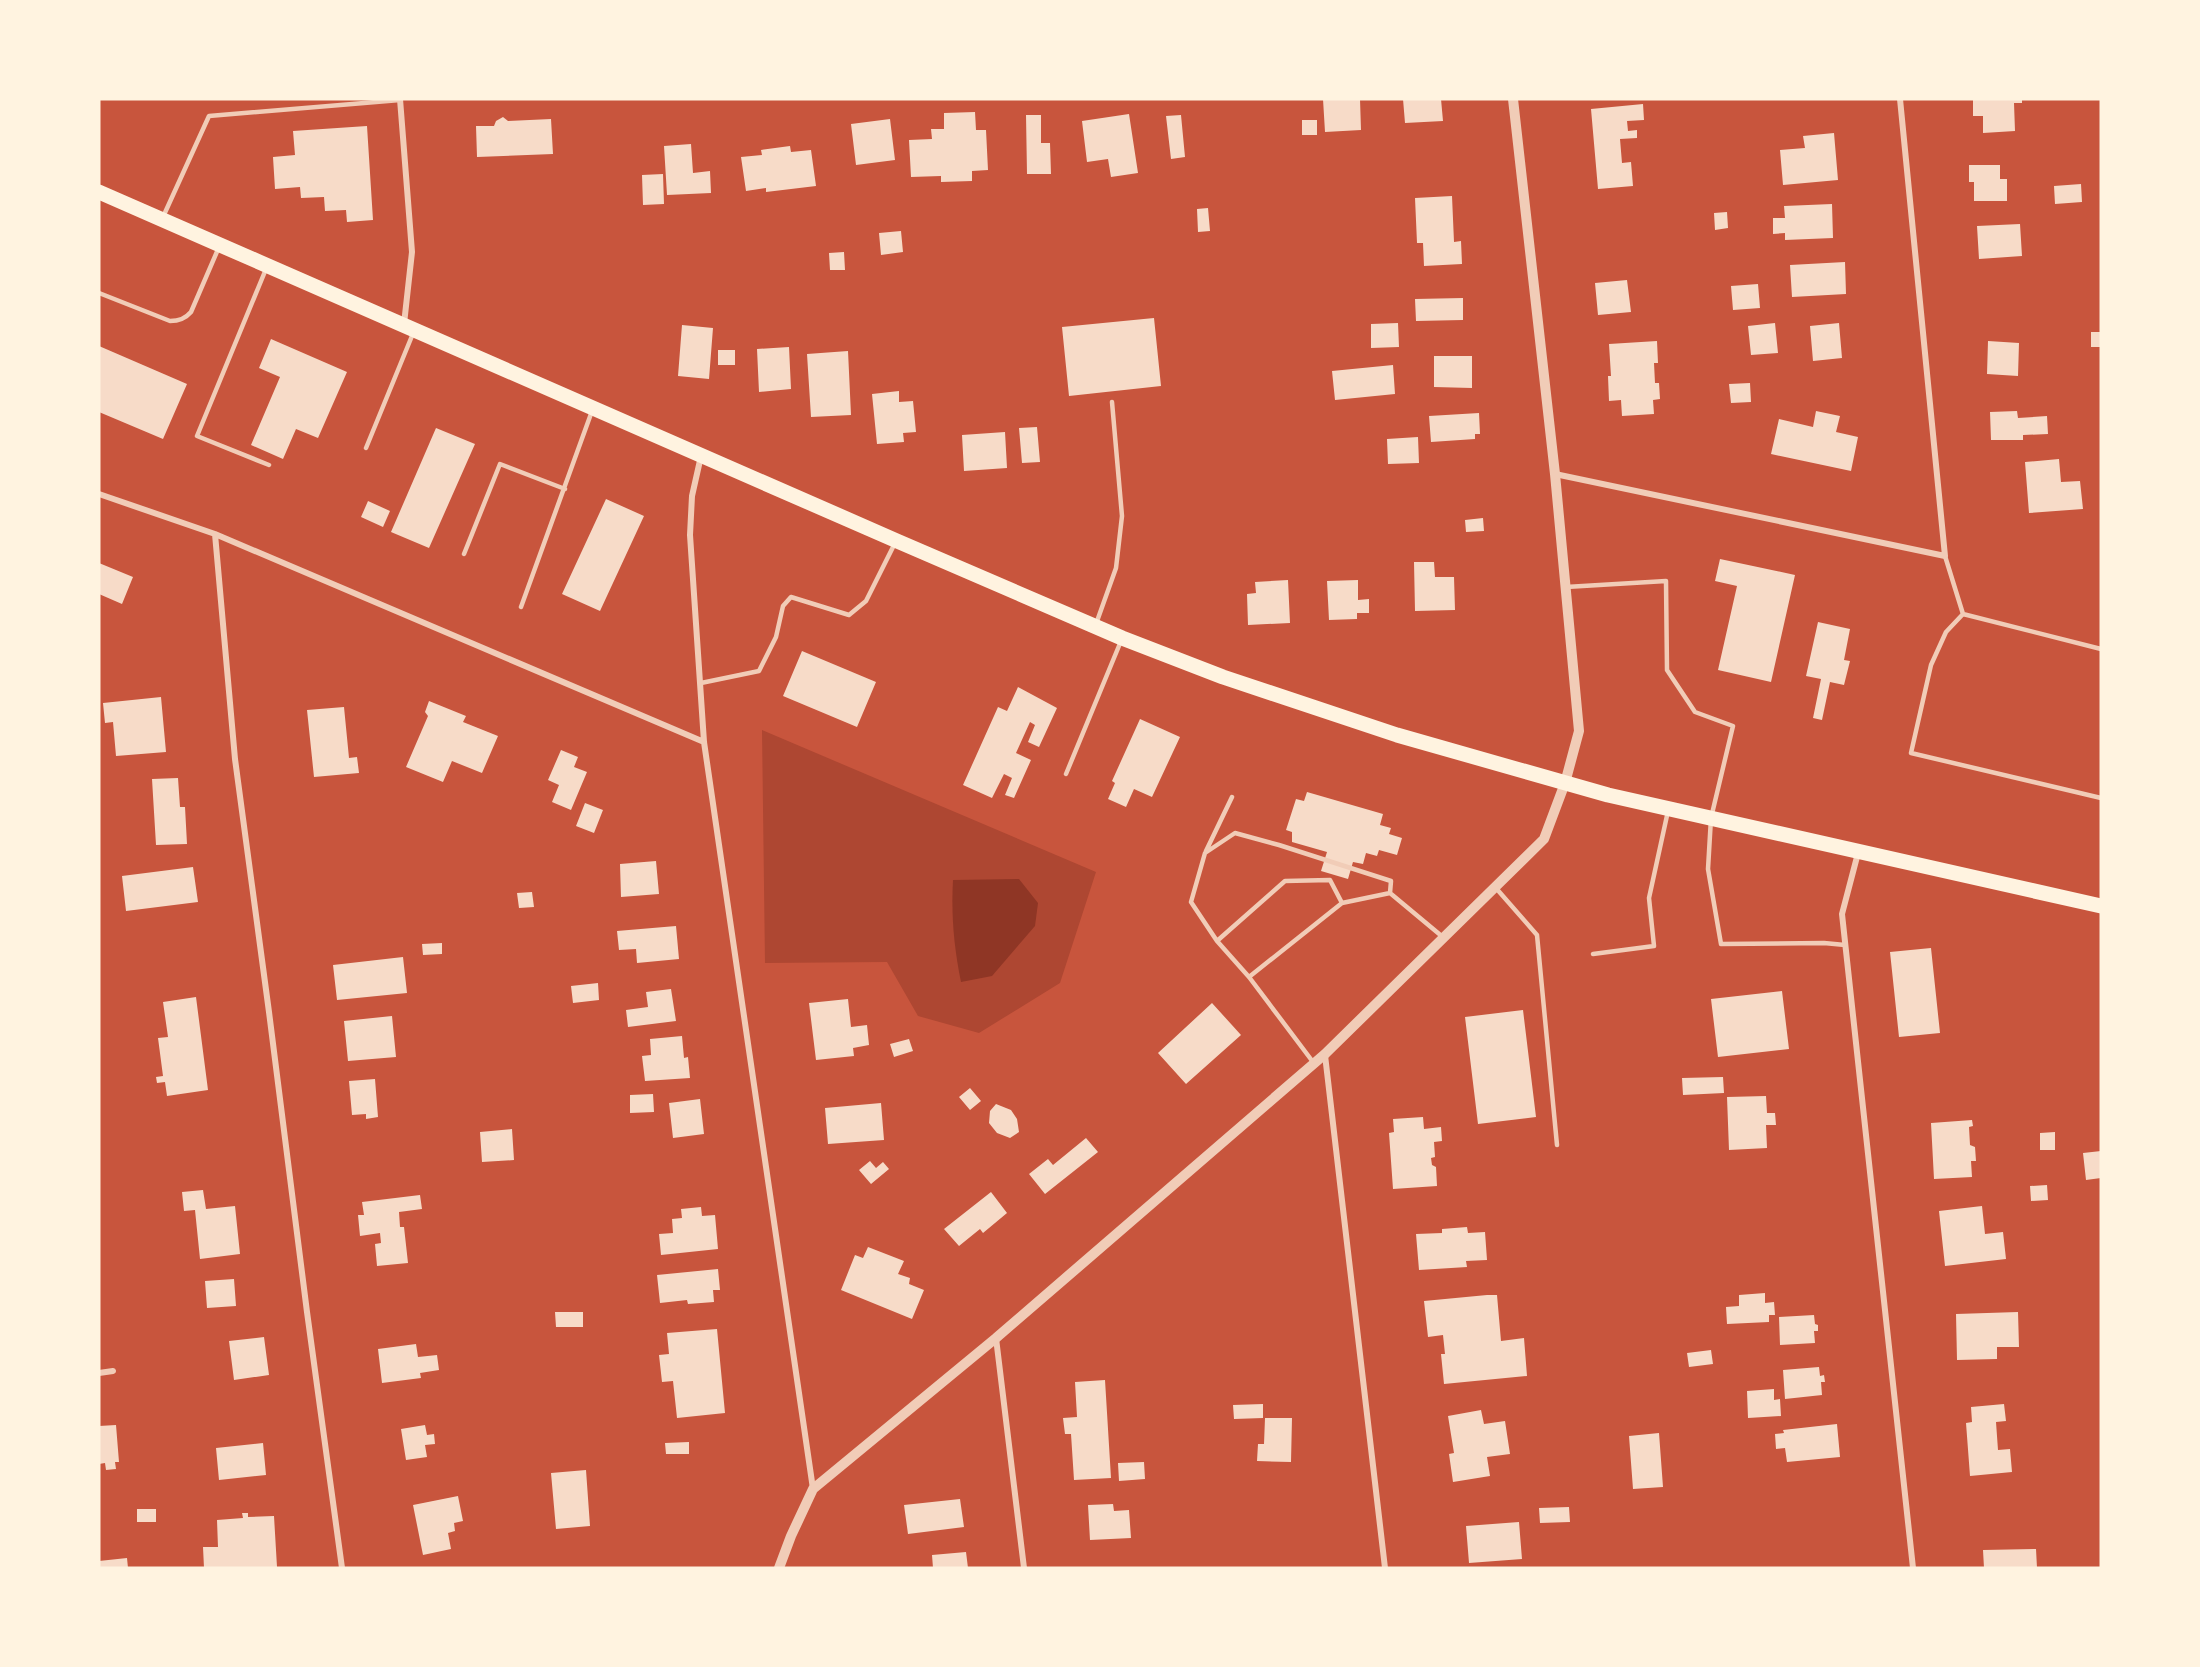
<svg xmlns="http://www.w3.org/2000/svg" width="2200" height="1667" viewBox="0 0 2200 1667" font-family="Mulish,sans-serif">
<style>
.green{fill:#ae4732}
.water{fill:#8f3625}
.building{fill:#f7dbc8}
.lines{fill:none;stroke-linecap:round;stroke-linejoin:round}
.service{stroke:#f1ccb7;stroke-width:4.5}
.minor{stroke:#f1ccb7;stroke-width:6}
.tertiary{stroke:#f1ccb7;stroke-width:10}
.primary{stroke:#fff3e0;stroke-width:15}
</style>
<rect width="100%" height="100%" fill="#c8553d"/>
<!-- green -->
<path class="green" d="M762,730L1096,872L1060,983L979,1033L918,1016L887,962L765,963Z"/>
<!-- water -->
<path class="water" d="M1019,879L1038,903L1035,926L992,976L961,982C954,948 951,915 953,880Z"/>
<!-- building -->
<path class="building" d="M1323,99H1360L1361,130L1325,132Z
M1403,99H1441L1443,121L1405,123Z
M1973,99H2022V103H2014L2015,131L1983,133V116H1973Z
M1643,104L1644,120L1627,121L1628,131L1637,130V138L1620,139L1622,163L1631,162L1633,186L1598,189L1591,109Z
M975,112L976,130H986L988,170L972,171V181L941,182V176L911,177L909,140L932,139L931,129H944V113Z
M1129,114L1138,173L1111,177L1108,159L1087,162L1082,121Z
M1026,115H1041V143H1050L1051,174H1027Z
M1181,115L1185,157L1171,159L1166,116Z
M503,117L508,121L551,119L553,154L477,157L476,126H494L496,121Z
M890,119L895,160L856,165L851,124Z
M1302,120H1317V135H1302Z
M367,126L373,220L347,222L346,210L325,211L324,197L301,198L300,187L275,189L273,157L295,155L293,131Z
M1834,133L1838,180L1783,185L1780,150L1805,148L1803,136Z
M691,144L693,173L710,171L711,193L667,195L664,146Z
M790,146L791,152L811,150L816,186L766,192V188L746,191L741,157L762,155L761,150Z
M1969,165H2000V179H2007V201H1974V182H1969Z
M663,174L664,204L643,205L642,175Z
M2081,184L2082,202L2055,204L2054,186Z
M1452,196L1454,242L1461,241L1462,264L1424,266L1423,243H1417L1415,198Z
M1832,204L1833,238L1785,240V233L1773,234V218H1785L1784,206Z
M1208,208L1210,231L1198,232L1197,209Z
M1727,212L1728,228L1715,230L1714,213Z
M2020,224L2022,256L1979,259L1977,226Z
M901,231L903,252L881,255L879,233Z
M844,252L845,270H830L829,253Z
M1845,262L1846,294L1792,297L1790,265Z
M1627,280L1631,312L1598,315L1595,283Z
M1758,284L1760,308L1733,310L1731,286Z
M1463,298V320L1416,321L1415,299Z
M1154,318L1161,386L1069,396L1062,327Z
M1398,323L1399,347L1371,348V324Z
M1775,323L1778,353L1751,355L1748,326Z
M1839,323L1842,358L1813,361L1810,326Z
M682,325L713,328L709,379L678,376Z
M2091,332H2101V347H2091Z
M271,339L347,372L318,438L296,429L283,459L251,445L280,377L259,368Z
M1657,341L1658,363H1654L1655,383H1659L1660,399L1653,400L1654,414L1622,416L1621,400L1609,401L1608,376H1611L1609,344Z
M1988,341L2019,343L2018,376L1987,374Z
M99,346L187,384L163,439L99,412Z
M789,347L791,389L759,392L757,349Z
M718,350H735V365H718Z
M848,351L851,415L811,417L807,354Z
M1434,356H1472V388L1434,387Z
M1393,365L1395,394L1335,400L1332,371Z
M1750,383L1751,402L1731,403L1729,384Z
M899,391V402L913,401L916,432L903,433L904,442L877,444L872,394Z
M1816,411L1840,416L1836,432L1858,437L1851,471L1771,454L1779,419L1813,427Z
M2017,411L2018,418L2047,416L2048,434L2023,435V440H1991L1990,412Z
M1479,413L1480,434H1475V439L1431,442L1429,416Z
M1037,427L1040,462L1022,463L1019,428Z
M436,428L475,444L429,548L391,532Z
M1005,432L1007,468L964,471L962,435Z
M1418,437L1419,463L1388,464L1387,439Z
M2059,459L2061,482L2080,481L2083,509L2029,513L2025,462Z
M606,499L644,516L600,611L562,594Z
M368,501L390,511L383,527L361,517Z
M1483,518L1484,531L1466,532L1465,520Z
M1720,559L1795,575L1771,682L1718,670L1737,586L1715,581Z
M1414,562H1434L1435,577H1454L1455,610L1415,611Z
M99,563L133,577L122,604L99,594Z
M1288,580L1290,623L1248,625L1247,594L1256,593L1255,582Z
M1358,580V600L1369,599V613H1357V619L1329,620L1327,581Z
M1818,622L1850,629L1844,660L1850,661L1844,685L1830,682L1822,720L1813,718L1821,679L1806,676Z
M802,651L876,682L857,727L783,696Z
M1018,687L1057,708L1039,747L1028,742L1035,725L1030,722L1016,753L1031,760L1014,798L1005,795L1012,778L1004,774L992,798L963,785L998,707L1007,711Z
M161,697L166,752L116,756L113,722L105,723L103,703Z
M429,701L466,716L463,722L498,736L482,773L452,761L443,782L406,767L428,716L425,712Z
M344,707L349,758L357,757L359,773L314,777L307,710Z
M1140,719L1180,737L1152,797L1134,789L1126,807L1108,799L1115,783L1112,781Z
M561,750L578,757L574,767L587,772L571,810L552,802L559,785L548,780Z
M178,778L180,807H185L187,844L156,845L152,779Z
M1307,792L1383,814L1380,825L1391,828L1389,834L1402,838L1397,855L1379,850L1377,856L1366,853L1363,864L1353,862L1348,879L1321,871L1327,852L1292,842V832L1286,830L1296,799L1304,801Z
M585,803L603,810L594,833L576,826Z
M656,861L659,894L621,897L620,864Z
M193,867L198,902L126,911L122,876Z
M532,892L534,907L519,908L517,893Z
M676,926L679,959L637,963L636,949L619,950L617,931Z
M442,943V954L423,955L422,944Z
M1931,948L1940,1033L1899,1037L1890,952Z
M403,957L407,993L337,1000L333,965Z
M598,983L599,1000L573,1003L571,986Z
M671,989L676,1021L628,1027L626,1010L648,1007L646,992Z
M1782,991L1789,1049L1718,1057L1711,999Z
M196,997L208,1090L167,1096L165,1082L157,1083L156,1077L163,1076L158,1038L168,1037L163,1002Z
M848,999L851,1027L867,1025L869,1045L853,1048L854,1056L816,1060L809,1003Z
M1212,1003L1241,1035L1186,1084L1158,1053Z
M1523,1010L1536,1117L1478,1124L1465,1017Z
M392,1016L396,1057L348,1061L344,1021Z
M682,1036L684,1058L688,1057L690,1078L645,1081L642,1056L651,1055L650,1039Z
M909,1039L913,1051L894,1057L890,1044Z
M1723,1077L1724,1093L1683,1095L1682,1078Z
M375,1079L378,1117L366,1119V1114L352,1115L349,1081Z
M970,1088L981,1101L970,1110L959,1097Z
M653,1094L654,1112L630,1113V1095Z
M1766,1096L1767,1113H1775L1776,1125H1766L1767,1148L1729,1150L1727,1097Z
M700,1099L704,1134L673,1138L669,1103Z
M881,1103L884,1140L828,1144L825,1108Z
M996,1104L1011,1110L1017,1119L1019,1132L1010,1138L997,1133L989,1123L990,1111Z
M1423,1117L1424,1129L1441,1127L1442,1141L1434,1142L1435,1157L1431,1158L1432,1165L1436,1167L1437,1186L1393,1189L1389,1133L1394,1132L1393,1119Z
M1972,1120L1973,1126L1969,1127L1970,1145L1975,1147L1976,1161H1971L1972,1177L1934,1179L1931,1123Z
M512,1129L514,1160L482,1162L480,1132Z
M2055,1132V1150H2040V1133Z
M1086,1138L1098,1152L1045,1194L1029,1174L1048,1159L1053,1165Z
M2101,1151V1178L2086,1180L2083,1153Z
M870,1161L876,1168L883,1162L889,1169L871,1184L859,1170Z
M2047,1185L2048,1200L2031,1201L2030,1186Z
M203,1190L206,1209L235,1206L240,1254L200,1259L195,1210L184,1211L182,1192Z
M991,1192L1007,1213L983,1233L980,1229L959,1246L944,1229Z
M420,1195L422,1209L399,1212L400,1227H404L408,1263L377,1266L375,1244L381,1243L380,1233L360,1236L358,1215H364L362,1202Z
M1982,1206L1985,1234L2003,1232L2006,1259L1945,1266L1939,1211Z
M701,1207L702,1216L715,1215L718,1249L661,1255L659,1234L673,1233L672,1219L682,1218L681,1209Z
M1467,1227L1468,1233L1485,1232L1487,1260L1466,1261L1467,1267L1419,1270L1416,1234L1442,1233V1229Z
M868,1247L904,1261L898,1274L910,1278L909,1284L924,1290L912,1319L841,1290L855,1255L863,1258Z
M718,1269L720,1290H713L714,1302L688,1304L687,1300L660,1303L657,1275Z
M234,1279L236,1306L207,1308L205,1281Z
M1765,1293V1303L1774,1302L1775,1315H1769V1322L1727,1324L1726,1307L1739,1306V1295Z
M1487,1295H1497L1501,1341L1524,1338L1527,1376L1444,1384L1441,1354H1445L1443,1335L1428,1337L1424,1301Z
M555,1312H583V1327H556Z
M2018,1312L2019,1347H1997V1359L1957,1360L1956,1314Z
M1814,1315L1815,1324L1818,1325V1331H1814L1815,1343L1780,1345L1779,1317Z
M717,1329L725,1413L677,1418L673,1381L662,1382L659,1355L669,1354L667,1333Z
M264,1337L269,1375L234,1380L229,1341Z
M416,1344L418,1357L437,1355L439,1370L420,1373L421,1378L382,1383L378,1349Z
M1711,1350L1713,1364L1689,1367L1687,1353Z
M1819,1367L1820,1376L1824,1375L1825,1382H1821L1822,1395L1785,1399L1783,1370Z
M1105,1380L1111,1478L1074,1480L1071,1434H1065L1063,1418L1077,1417L1075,1382Z
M1774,1389V1400L1780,1399L1781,1416L1748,1418L1747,1391Z
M1263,1404V1418L1234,1419L1233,1405Z
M2004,1404L2006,1421L1996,1422L1998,1450L2010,1449L2012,1472L1970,1476L1966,1423L1972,1422L1971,1407Z
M1481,1410L1484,1424L1505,1421L1510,1454L1487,1457L1490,1476L1453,1482L1449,1454L1454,1453L1448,1416Z
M1265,1418H1292L1291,1462L1257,1461L1258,1444H1264Z
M1837,1424L1840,1457L1787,1462L1785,1448L1776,1449L1775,1434L1784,1433L1783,1430Z
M116,1425L119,1462H115L116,1469L106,1470L105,1463L99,1464V1426Z
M425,1425L427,1435L434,1434L435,1444L425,1445L427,1457L406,1460L401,1429Z
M1659,1433L1663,1487L1633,1489L1629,1436Z
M689,1442V1454H666L665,1443Z
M263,1443L266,1475L219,1480L216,1448Z
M1144,1462L1145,1479L1119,1481L1118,1463Z
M586,1470L590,1526L556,1529L551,1473Z
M458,1496L463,1521L454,1523L455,1531L448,1533L451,1549L423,1555L413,1505Z
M960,1499L964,1527L908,1534L904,1505Z
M1113,1504L1114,1511L1129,1510L1131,1538L1090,1540L1088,1505Z
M1569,1507L1570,1522L1540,1523L1539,1508Z
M137,1509H156V1522H137Z
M242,1513H248V1517L274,1516L277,1567L204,1568L203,1547H218L217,1520L243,1518Z
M1519,1522L1522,1559L1469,1563L1466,1526Z
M2036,1549L2037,1568H1984L1983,1550Z
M966,1552L968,1568H933L932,1555Z
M127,1558L128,1568H99V1561Z"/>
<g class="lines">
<!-- service -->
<path class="service" d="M163,217L209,116L400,100
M266,269L197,436L269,465
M99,293L170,321C179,321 185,319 191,312L219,247
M366,448L414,331
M464,554L500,464L565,489
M1945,556L1963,614L1946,632L1931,665L1911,753L2101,798
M1566,587L1666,581L1667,670L1695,712L1733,726L1711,818L1708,869L1721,944L1824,943L1845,945
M521,607L592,411
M1963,614L2101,649
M1096,624L1116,568L1122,516L1112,402
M701,683L759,671L776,637L783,606L791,597L849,615L866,601L895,543
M1066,774L1121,641
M1206,851L1232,797
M1495,887L1537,935L1557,1145
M1390,893L1444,938
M1217,941L1285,881L1330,880L1342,903
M1593,954L1654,946L1649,898L1668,811
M1249,977L1342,903L1390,893
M1313,1062L1249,977L1217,941L1191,902L1205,853L1235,833L1279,845L1391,881L1390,893"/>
<!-- minor -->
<path class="minor" d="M400,99L412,252L404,324
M701,456L692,496L690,535L704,742L813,1489
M1555,474L1945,556L1900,99
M99,494L215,534L704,742
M215,534L235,759L269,1012L307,1312L342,1568
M1858,853L1842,914L1913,1568
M1325,1055L1385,1568
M996,1338L1024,1568
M99,1373L113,1371"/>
<!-- tertiary -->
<path class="tertiary" d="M779,1568L791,1536L813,1489L996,1338L1325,1054L1544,839L1565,783L1579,731L1555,474L1513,99"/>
<!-- primary -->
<path class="primary" d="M99,192L897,541L1122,638L1223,677L1397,735L1608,795L2101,906"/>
</g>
<!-- border -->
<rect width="2200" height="1667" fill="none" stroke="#fff3e0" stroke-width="201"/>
</svg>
